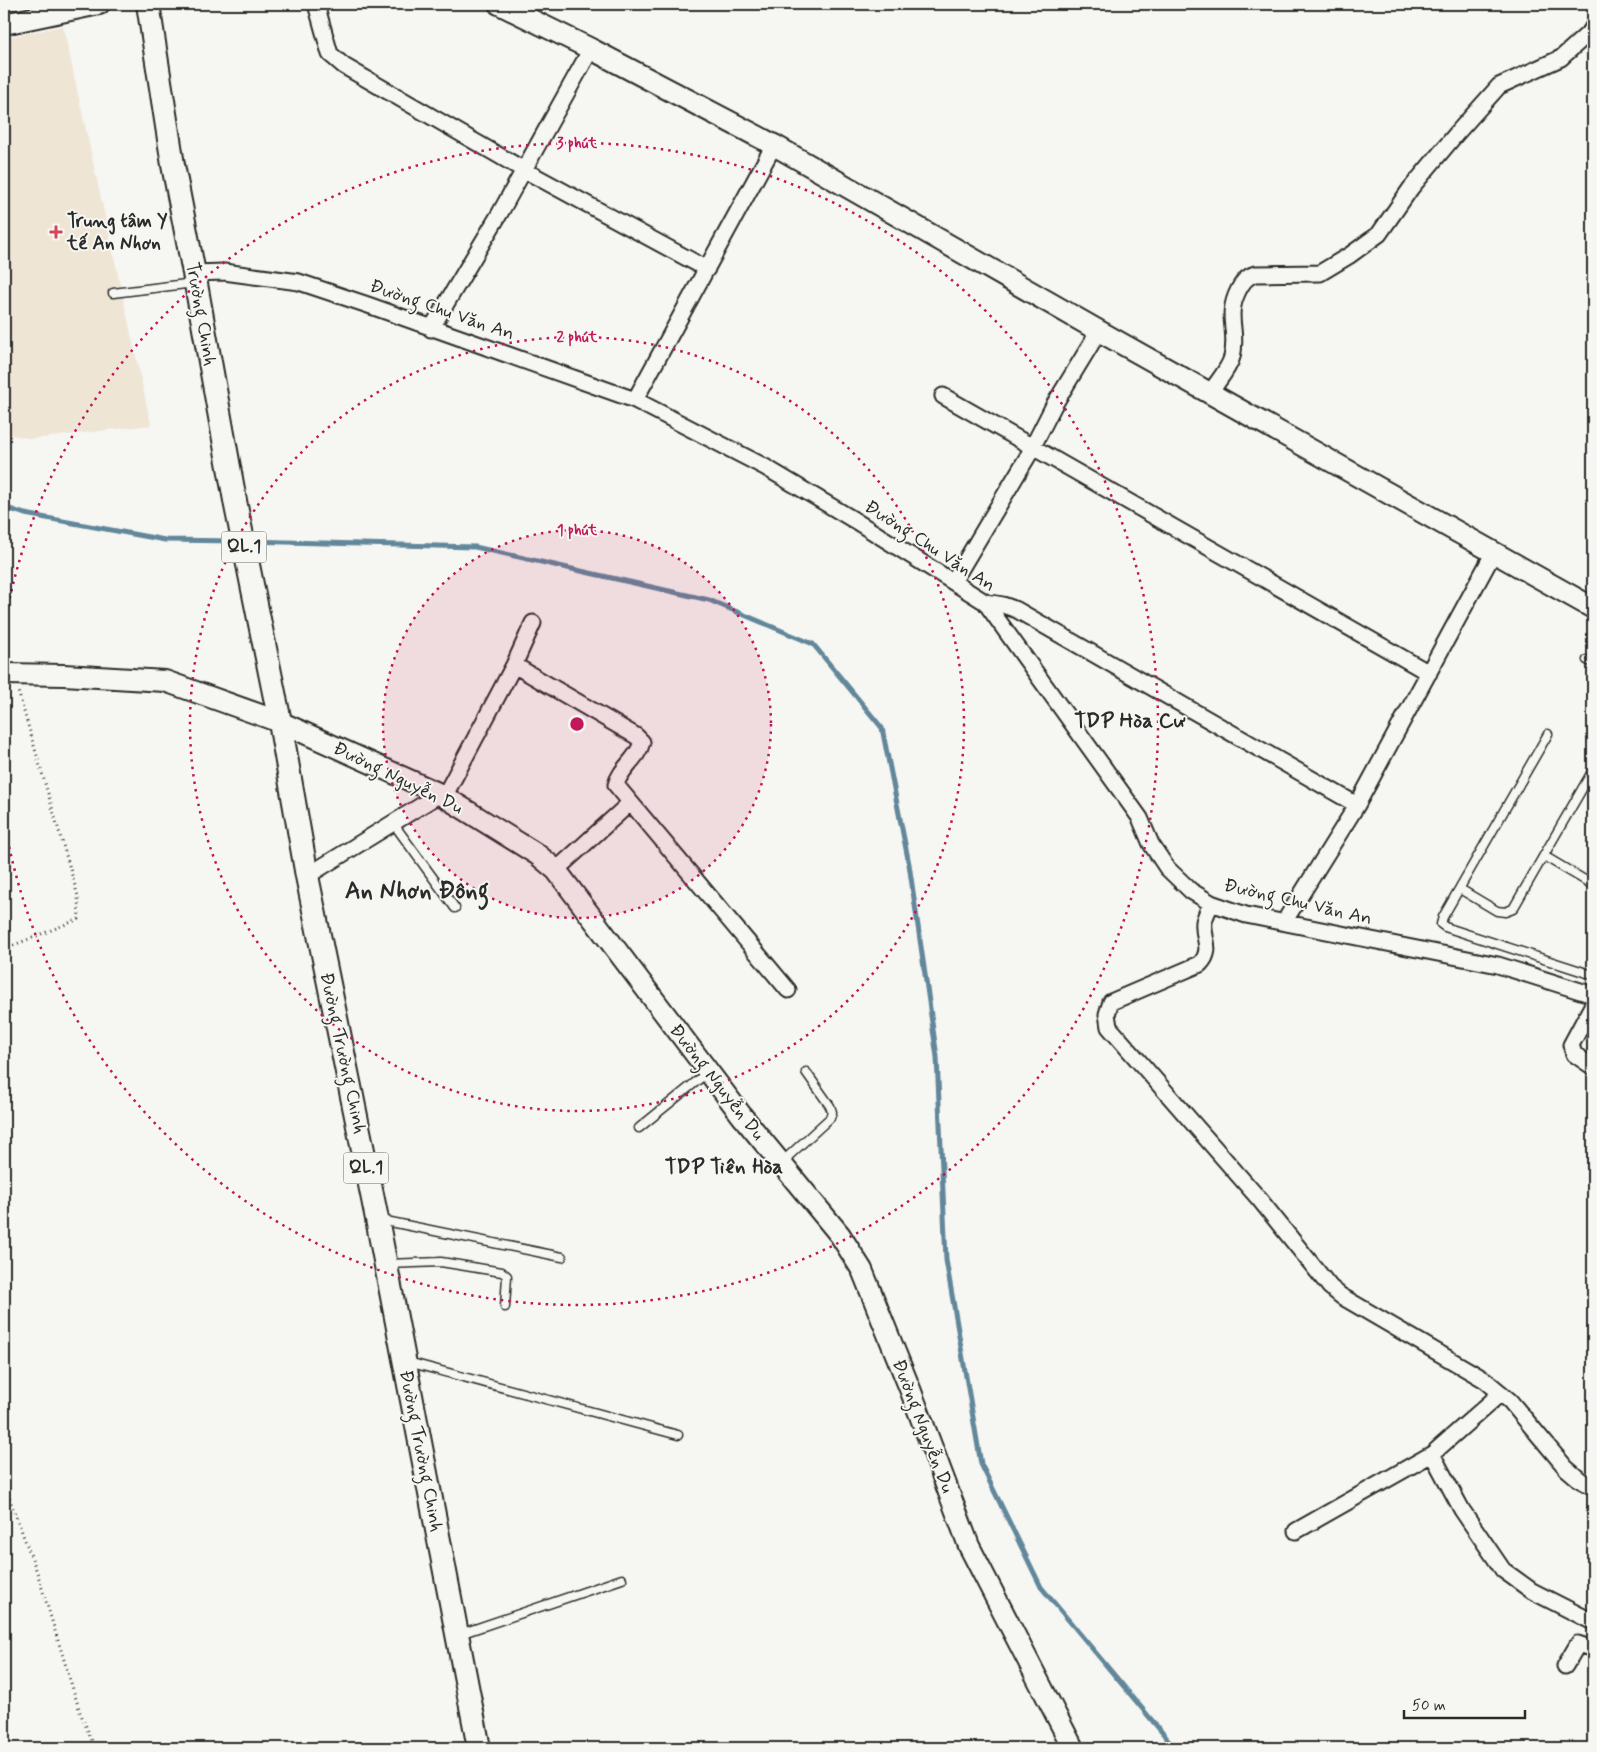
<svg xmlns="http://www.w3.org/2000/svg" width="1597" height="1752" viewBox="0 0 1597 1752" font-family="Mynerve,sans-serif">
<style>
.built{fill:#eee5d4}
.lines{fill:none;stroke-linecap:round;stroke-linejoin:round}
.stream{stroke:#62879b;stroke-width:5}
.lane-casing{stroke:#2b2b2b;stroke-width:11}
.street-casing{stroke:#2b2b2b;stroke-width:19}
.secondary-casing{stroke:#2b2b2b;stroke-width:24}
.primary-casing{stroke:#2b2b2b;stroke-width:26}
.path{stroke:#2b2b2b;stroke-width:3;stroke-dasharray:1 4;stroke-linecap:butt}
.lane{stroke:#f6f6f2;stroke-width:8}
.street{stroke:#f6f6f2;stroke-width:15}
.secondary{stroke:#f6f6f2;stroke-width:20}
.primary{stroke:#f6f6f2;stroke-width:22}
.ring{fill:none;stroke:#c2185b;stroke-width:2.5;stroke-dasharray:2.5 5}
.poi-dot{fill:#d1495b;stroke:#f6f6f2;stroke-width:2}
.labels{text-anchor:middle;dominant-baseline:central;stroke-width:4;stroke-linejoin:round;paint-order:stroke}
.shield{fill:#f6f6f2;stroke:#686867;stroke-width:1}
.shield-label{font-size:18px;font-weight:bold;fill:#2b2b2b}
.poi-label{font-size:19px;font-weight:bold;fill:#2b2b2b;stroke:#f6f6f2;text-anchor:start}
.street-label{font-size:19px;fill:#2b2b2b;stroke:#f6f6f2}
.quarter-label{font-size:21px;font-weight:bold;fill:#2b2b2b;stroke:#f6f6f2}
.district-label{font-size:24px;font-weight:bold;fill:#2b2b2b;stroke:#f6f6f2}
.centre{fill:#c2185b;stroke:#f6f6f2;stroke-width:2.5}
.ring-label{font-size:15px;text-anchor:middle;font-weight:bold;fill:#c2185b;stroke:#f6f6f2;stroke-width:4;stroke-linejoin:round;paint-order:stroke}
</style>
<rect width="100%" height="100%" fill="#f6f6f2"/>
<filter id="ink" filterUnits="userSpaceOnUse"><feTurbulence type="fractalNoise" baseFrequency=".02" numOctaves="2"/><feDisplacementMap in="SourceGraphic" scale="10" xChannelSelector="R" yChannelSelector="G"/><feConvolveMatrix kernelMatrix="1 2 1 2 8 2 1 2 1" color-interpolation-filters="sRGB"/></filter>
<g filter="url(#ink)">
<!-- built -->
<path class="built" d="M63,26L151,425L32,439L4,433V38Z"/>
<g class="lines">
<!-- stream -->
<path class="stream" d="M4,507L25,514L165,540L237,541
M248,541L475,547L709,600L813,644L882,728L909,864L937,1057L946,1260L981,1464L1041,1587L1175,1748"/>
<!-- lane casing -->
<g class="lane-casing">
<path id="lane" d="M113,293L194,283
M1587,660L1593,663
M1548,734L1443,917L1441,924L1445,927L1593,975
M393,823L455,908
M1544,856L1593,885
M1460,889L1497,911L1505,912L1513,909L1593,770
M639,1128L708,1072
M782,1162L830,1118L832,1112L830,1106L806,1072
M381,1220L562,1257
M387,1264L441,1262L502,1272L507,1276L505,1307
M408,1362L678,1435
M460,1634L622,1579"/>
</g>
<!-- street casing -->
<g class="street-casing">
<path id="street" d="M316,4L330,54L344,66L524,170L707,269
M194,273L224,272L299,282L368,305L635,400L765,467L854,520L985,602L1140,818L1151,844L1167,868L1191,891L1211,903L1246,915L1498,965L1593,995
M431,329L500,213L591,49
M1210,393C1217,382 1229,369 1232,357C1239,330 1224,318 1239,289C1243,282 1246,277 1255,274L1320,273L1350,255L1379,234L1411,188L1457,133L1499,86L1561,58L1591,31L1593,27
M943,396L1429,673
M635,400L774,145
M953,582L1028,456L1054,405L1099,331
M985,602L1003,605L1017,610L1357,805
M514,665L636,736L642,742C638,759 620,768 616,785L788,990
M444,797L514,665L533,623
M556,870L630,803
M307,876L440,794
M1211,903C1209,909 1205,916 1204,922C1202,939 1214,949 1200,964L1111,1002L1107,1014L1109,1027L1260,1200L1330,1287L1341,1296L1485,1380L1510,1401L1566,1468L1580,1480L1593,1487
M1284,922L1357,805L1494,552
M1593,1004L1571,1045L1574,1054L1593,1067
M1432,1454L1462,1510L1503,1570L1532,1591L1593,1622
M1296,1531L1432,1454L1501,1393
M1565,1666L1578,1644L1593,1649"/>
</g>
<!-- secondary casing -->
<g class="secondary-casing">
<path id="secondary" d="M499,4L591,49L774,145L1099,331L1593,608
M4,24L99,4
M4,674L64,675L165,681L280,722L440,794L538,855L556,870L742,1116L840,1235L862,1270L910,1389L969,1546L1073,1748"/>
</g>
<!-- primary casing -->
<g class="primary-casing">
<path id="primary" d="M148,4L173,165L194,273L236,506L280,722L307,876L377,1219L479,1748"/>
</g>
<!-- path -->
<path class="path" d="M4,949L79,919L78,896L18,691
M4,1484L37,1572L80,1712L95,1748"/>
<!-- lane -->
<use href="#lane" class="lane"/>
<!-- street -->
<use href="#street" class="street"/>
<!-- secondary -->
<use href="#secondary" class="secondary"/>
<!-- primary -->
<use href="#primary" class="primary"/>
</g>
</g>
<!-- distance rings -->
<circle cx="577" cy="724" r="194" fill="#c2185b" fill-opacity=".12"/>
<g class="ring">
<circle cx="577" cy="724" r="194"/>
<circle cx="577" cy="724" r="387"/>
<path d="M4 628A581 581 0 1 1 4 820"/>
</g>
<!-- markers -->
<path class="poi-dot" d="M53.5 224.5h5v5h5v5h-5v5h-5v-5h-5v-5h5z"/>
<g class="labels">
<!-- shield labels -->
<g class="shield">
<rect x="221.5" y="531.5" width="45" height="31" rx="4"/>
<rect x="343.5" y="1152.5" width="45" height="31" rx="4"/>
</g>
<g class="shield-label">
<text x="244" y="547">QL.1</text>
<text x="366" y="1168">QL.1</text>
</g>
<!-- poi labels -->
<g class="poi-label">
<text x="67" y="221">Trung tâm Y<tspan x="67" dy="22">tế An Nhơn</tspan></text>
</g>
<!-- street labels -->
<g class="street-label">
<text transform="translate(442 310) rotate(19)">Đường Chu Văn An</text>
<text transform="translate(201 314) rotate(80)">Trường Chinh</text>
<text transform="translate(930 546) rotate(33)">Đường Chu Văn An</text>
<text transform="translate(398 778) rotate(26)">Đường Nguyễn Du</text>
<text transform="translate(1298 902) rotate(13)">Đường Chu Văn An</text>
<text transform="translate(343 1053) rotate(78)">Đường Trường Chinh</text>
<text transform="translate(717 1082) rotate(52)">Đường Nguyễn Du</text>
<text transform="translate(923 1426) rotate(69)">Đường Nguyễn Du</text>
<text transform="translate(421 1451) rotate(79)">Đường Trường Chinh</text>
</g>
<!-- quarter labels -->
<g class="quarter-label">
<text x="1130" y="721">TDP Hòa Cư</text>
<text x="724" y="1167">TDP Tiên Hòa</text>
</g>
<!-- district labels -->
<g class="district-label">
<text x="417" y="891">An Nhơn Đông</text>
</g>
</g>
<circle cx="577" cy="724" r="8" class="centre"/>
<g class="ring-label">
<text x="577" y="148">3 phút</text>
<text x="577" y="342">2 phút</text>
<text x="577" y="535">1 phút</text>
</g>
<!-- margin -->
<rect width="1597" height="1752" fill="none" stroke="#f6f6f2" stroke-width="20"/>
<rect x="10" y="10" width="1577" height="1732" fill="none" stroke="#2b2b2b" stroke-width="2" filter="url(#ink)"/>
<!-- scale -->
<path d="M1404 1710v8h121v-8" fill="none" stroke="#2b2b2b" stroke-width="2.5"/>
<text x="1412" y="1710" font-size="15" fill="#2b2b2b" stroke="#f6f6f2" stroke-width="4" paint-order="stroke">50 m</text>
</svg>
